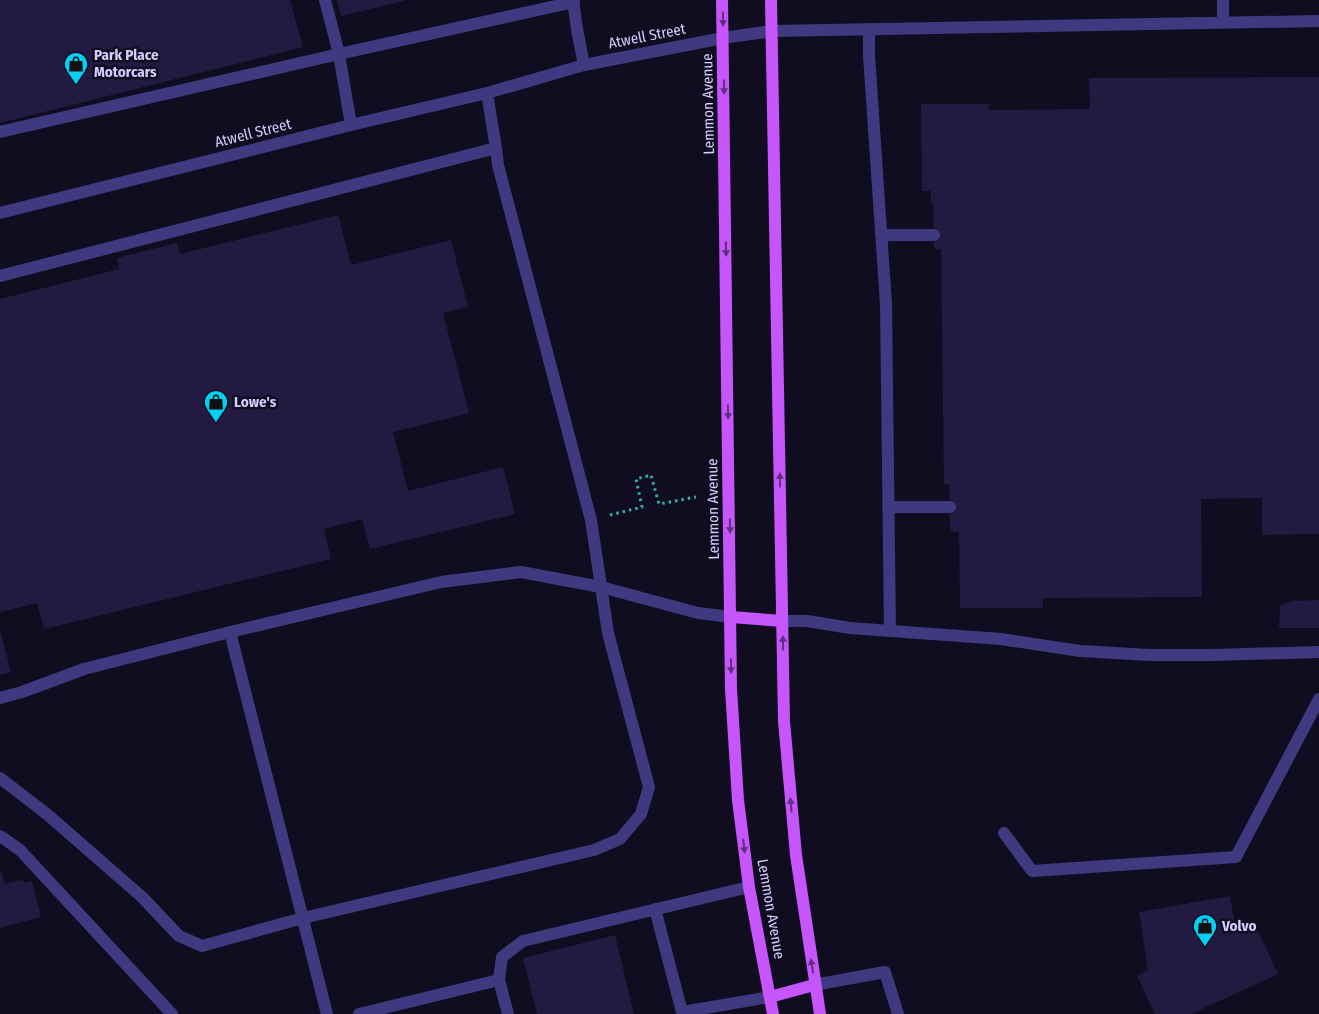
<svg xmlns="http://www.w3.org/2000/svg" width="1319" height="1014" viewBox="0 0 1319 1014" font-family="'Fira Sans Condensed',sans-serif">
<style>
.building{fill:#231a41}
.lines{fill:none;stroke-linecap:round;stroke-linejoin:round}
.path{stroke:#30b0ae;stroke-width:3;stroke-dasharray:2.5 4;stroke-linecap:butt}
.minor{stroke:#3f397f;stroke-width:12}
.major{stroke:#c656fc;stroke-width:12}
.oneway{fill:#622e83}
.labels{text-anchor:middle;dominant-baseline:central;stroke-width:5;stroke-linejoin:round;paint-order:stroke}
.street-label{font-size:15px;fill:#d5cdfe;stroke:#110d20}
.poi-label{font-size:15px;font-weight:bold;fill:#d5cdfe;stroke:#110d20;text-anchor:start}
</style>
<rect width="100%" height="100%" fill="#110d20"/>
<!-- building -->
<path class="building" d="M0,0H290L303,47L0,123Z
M337,0H404V1L341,16Z
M1319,77V534L1262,535V498L1201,499L1202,597L1043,598V608H960L959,532L950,531L949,484L944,485L941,249H934L933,203H931V191H922L921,104H989V110L1090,109L1089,78Z
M338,215L351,265L451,240L468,307L443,313L469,413L393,432L408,491L503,467L515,514L370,549L362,519L324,529L331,559L44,629L37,603L0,612V299L119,269L117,258L177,243L180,254Z
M1319,600V628H1279L1280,606L1292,601Z
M0,630L11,672L0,675Z
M0,873H2L5,884L23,880L24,883L32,881L41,917L0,928Z
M1230,896L1235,924L1244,921L1247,925L1254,922L1278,974L1191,1014H1155L1137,976L1148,970L1139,912Z
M615,935L634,1014H537L523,958Z"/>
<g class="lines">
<!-- path -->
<path class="path" d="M610,515L642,507L636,479L651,475L659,504L696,497"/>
<!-- minor -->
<path class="minor" d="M325,0L339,54L351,125
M573,0L577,29L584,65
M1223,23V0
M869,29V55L886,304L890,631
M487,93L496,148
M0,132L339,54L574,2
M0,213L351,125L487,93L584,65L723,38L772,31L1319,21
M881,235H934
M0,276L496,148L498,165L591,520L608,633L649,787L641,814L620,839L594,850L303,918L202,946L179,936L142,897L48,815L0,778
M888,507H950
M782,621H807L850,628L1001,639L1080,651L1150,655H1213L1319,652
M0,698L22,692L84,669L230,632
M1004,833L1032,871L1236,857L1319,699
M0,836L20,850L172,1014
M655,909L682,1012
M499,980L502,957L523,941L749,887
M814,985L885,972L898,1014
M327,1014L230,632L441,582L521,572L601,587L698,613L731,617
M359,1014L499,980L508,1014
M683,1014L682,1012L770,997"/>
<!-- major -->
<path class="major" d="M722,0L731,689L738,800L749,887L773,1014
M771,0L784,721L796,855L820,1014
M731,617L782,621
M770,997L814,985"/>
</g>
<!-- one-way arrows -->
<defs><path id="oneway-solid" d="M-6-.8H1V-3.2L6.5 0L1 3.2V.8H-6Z" transform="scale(1.25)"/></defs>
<g class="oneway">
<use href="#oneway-solid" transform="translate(723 19) rotate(89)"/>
<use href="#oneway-solid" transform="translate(724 87) rotate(89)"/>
<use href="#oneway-solid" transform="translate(726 249) rotate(89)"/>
<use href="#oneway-solid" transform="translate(728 412) rotate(89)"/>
<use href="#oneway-solid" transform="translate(780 480) rotate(-91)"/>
<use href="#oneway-solid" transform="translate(730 526) rotate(89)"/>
<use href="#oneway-solid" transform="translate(783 643) rotate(-91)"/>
<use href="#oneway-solid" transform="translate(731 666) rotate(90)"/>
<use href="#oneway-solid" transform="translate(791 805) rotate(-95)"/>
<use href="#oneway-solid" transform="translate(744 846) rotate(83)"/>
<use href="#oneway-solid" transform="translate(812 966) rotate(-99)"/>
</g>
<!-- icons -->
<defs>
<g id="shop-pin" transform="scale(1.25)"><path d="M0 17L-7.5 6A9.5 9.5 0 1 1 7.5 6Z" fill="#04d0f3" stroke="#110d20"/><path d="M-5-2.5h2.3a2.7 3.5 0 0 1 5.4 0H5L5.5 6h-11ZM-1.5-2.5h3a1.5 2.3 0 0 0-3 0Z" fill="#111"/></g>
</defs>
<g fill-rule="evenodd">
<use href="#shop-pin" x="76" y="64"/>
<use href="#shop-pin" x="216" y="402"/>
<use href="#shop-pin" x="1205" y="926"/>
</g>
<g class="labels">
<!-- street labels -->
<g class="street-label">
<text transform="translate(647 36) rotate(-11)">Atwell Street</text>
<text transform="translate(708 104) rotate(-91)">Lemmon Avenue</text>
<text transform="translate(253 133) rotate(-14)">Atwell Street</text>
<text transform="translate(713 509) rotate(-91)">Lemmon Avenue</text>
<text transform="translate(771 909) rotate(80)">Lemmon Avenue</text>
</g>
<!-- poi labels -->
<g class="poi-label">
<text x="94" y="55">Park Place<tspan x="94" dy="17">Motorcars</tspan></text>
<text x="234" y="402">Lowe's</text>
<text x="1222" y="926">Volvo</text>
</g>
</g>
</svg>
